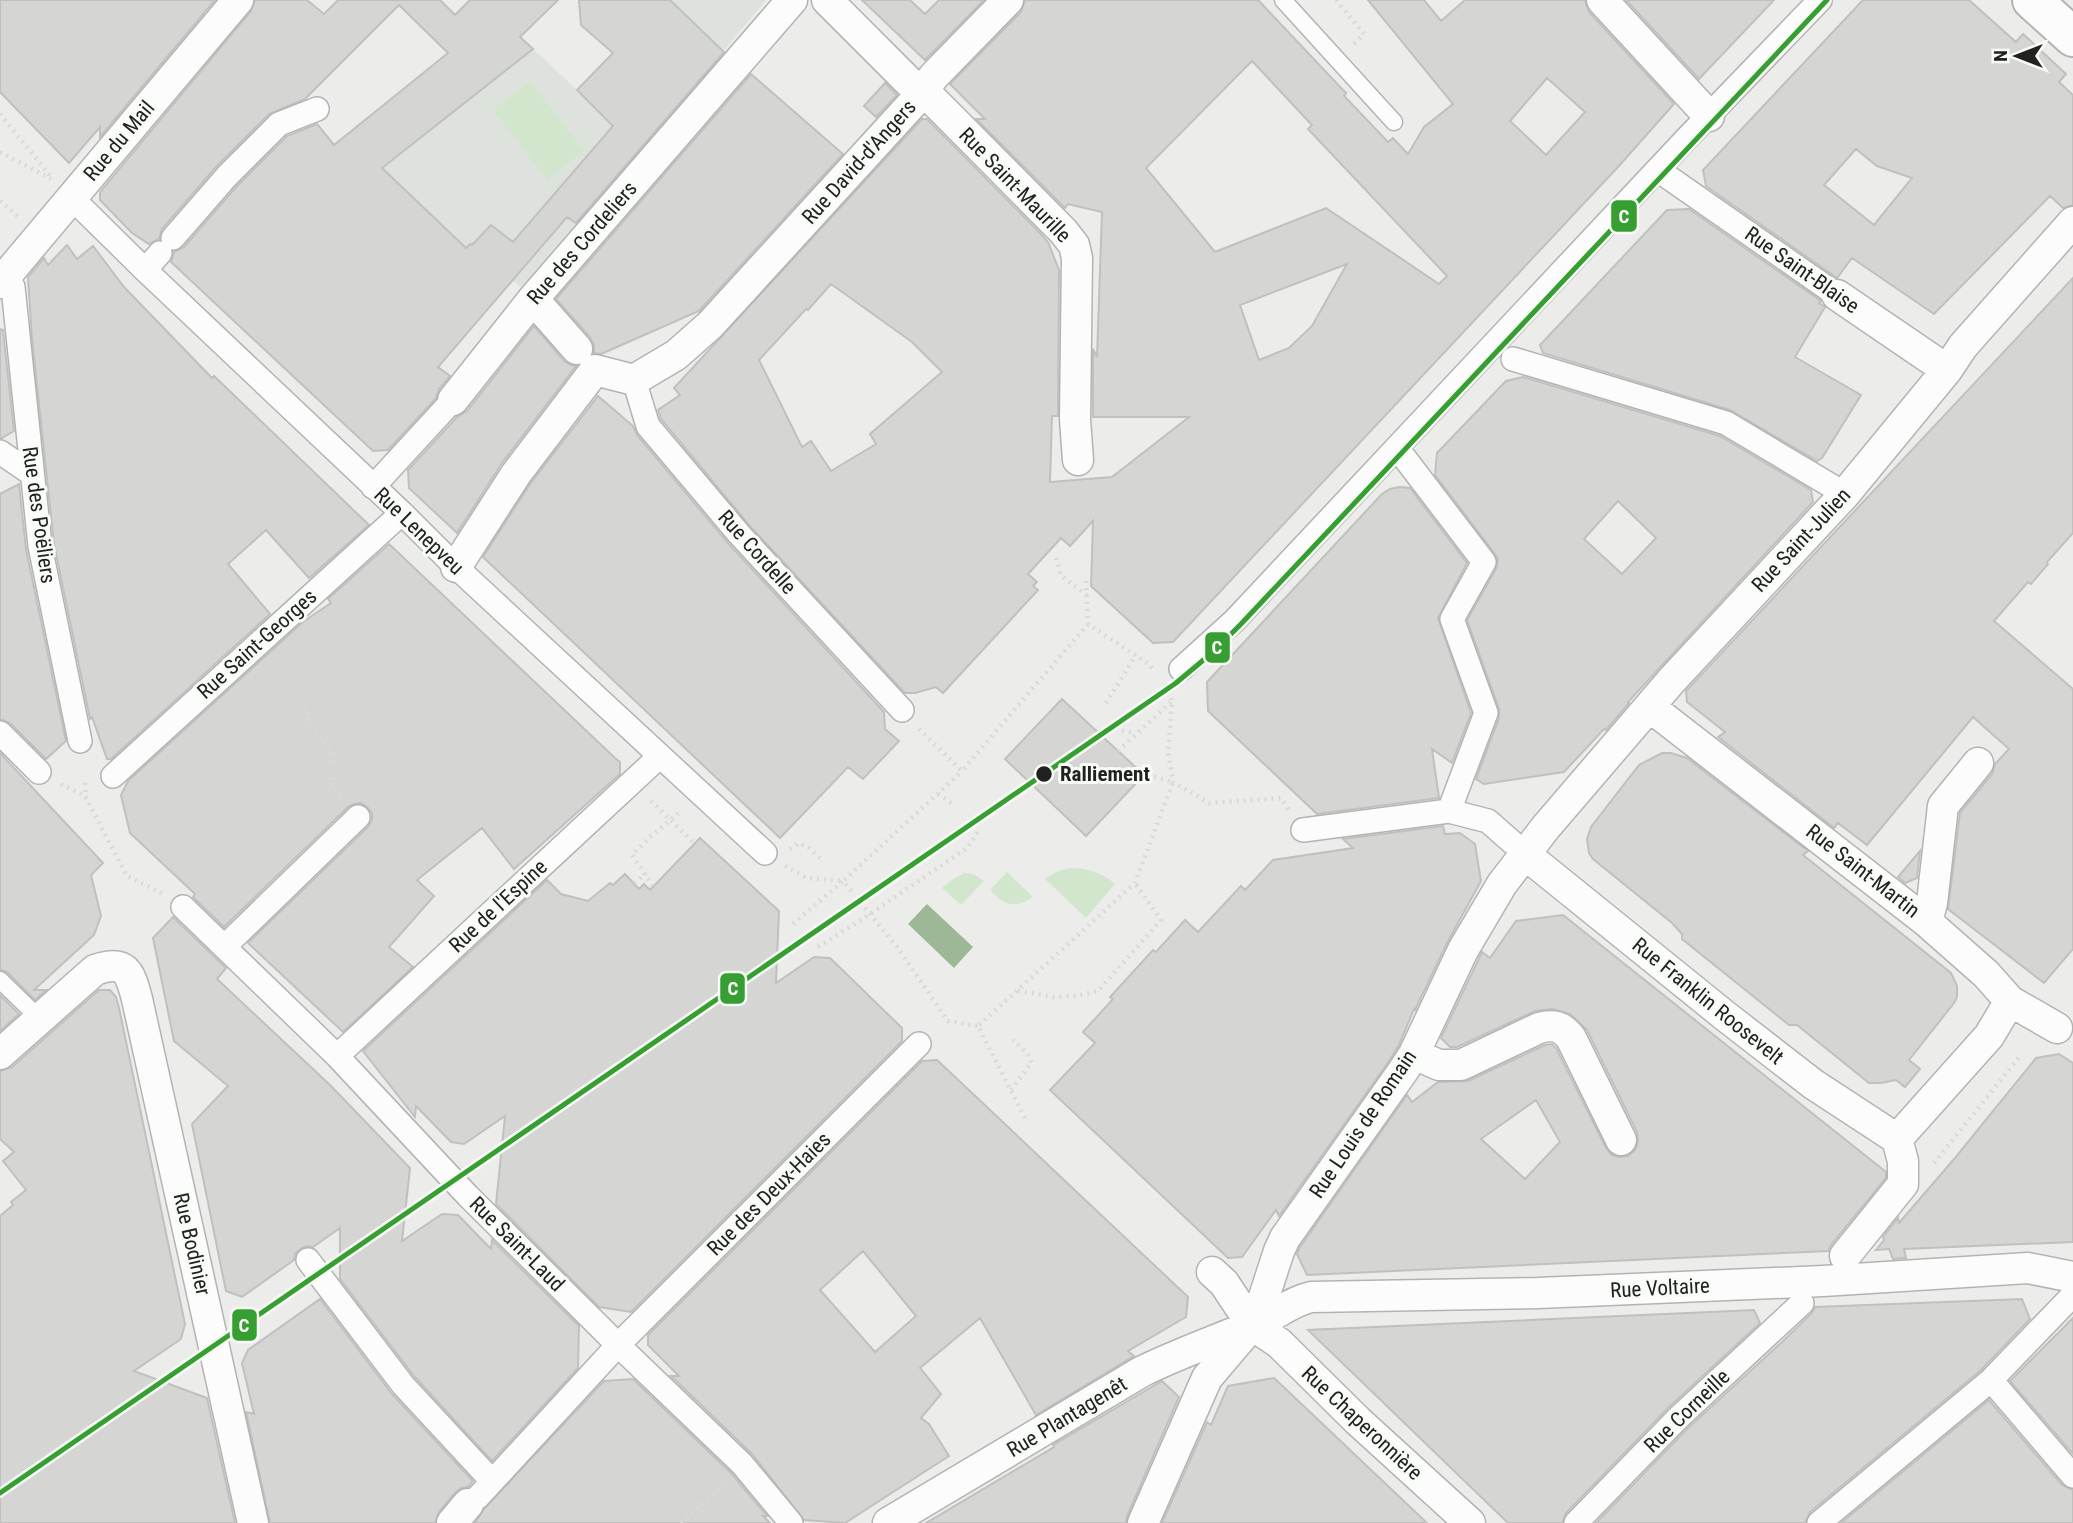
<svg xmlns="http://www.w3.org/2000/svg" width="2073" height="1523" viewBox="0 0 2073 1523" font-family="'Roboto Condensed',sans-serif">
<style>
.built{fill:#dde3dc}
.green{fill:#d2e6cd}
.water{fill:#9db896}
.building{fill:#d5d5d3;stroke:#c0c1bf;stroke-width:2;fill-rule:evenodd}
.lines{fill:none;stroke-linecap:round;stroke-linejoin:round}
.service-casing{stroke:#b3b4b2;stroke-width:19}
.pedestrian-casing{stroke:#b3b4b2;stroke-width:26}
.minor-casing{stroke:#b3b4b2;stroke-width:33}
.secondary-casing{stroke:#b3b4b2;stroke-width:42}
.path{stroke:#d9d9d9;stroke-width:4.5;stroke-dasharray:2 5;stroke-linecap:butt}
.service{stroke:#fcfcfc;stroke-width:16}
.pedestrian{stroke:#fcfcfc;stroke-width:23}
.minor{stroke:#fcfcfc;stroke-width:30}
.secondary{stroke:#fcfcfc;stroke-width:38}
.tram-1-casing{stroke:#f8fcf7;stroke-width:10}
.tram-1{stroke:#379e32;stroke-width:5}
.stop-dot{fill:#212220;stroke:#f8fcf7;stroke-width:2.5}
.labels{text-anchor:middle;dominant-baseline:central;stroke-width:6;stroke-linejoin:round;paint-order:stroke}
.street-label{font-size:21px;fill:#212220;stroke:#f8fcf7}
.stop-label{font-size:21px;font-weight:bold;fill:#212220;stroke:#f8fcf7;text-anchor:start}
.line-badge{stroke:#f8fcf7;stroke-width:2.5}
.badge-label{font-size:19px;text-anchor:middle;font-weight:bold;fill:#fff}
</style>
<rect width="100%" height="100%" fill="#ecedeb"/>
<!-- built -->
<path class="built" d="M666,0H766L648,141L636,131L620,149L633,160L523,289L470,244L466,248L463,246L382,168L510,27L577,90Z"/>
<!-- green -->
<path class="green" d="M530,81L584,151L547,180L493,110Z
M1069,868C1088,868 1101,872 1115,884L1086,918L1045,879L1056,872Z
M1007,872L1033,897C1014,909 1005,906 990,890Z
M964,873L974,874L984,881L961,905L942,888L953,879Z"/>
<!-- water -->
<path class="water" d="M927,904L973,947L954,968L908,924Z"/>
<!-- building -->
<path class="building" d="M0,0H215L100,137V127L69,163L0,92Z
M255,0H307L324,14L338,0H440L455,15L470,0H558L520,37L533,49L382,168L466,248L470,244L472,245L491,225L513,242L613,126L577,90L613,53L581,25L579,0H670L724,52L576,223L567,217L438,367L450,376L439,389L436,398L388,450L373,451L171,262L174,252L184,247L237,186L287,136L317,124L334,145L448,53L399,5L305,99L269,114L216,167L162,229L159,239L149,244L132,233L100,200V192L251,11Z
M862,0H910L925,14L939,0H984L925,60Z
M1025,0H1258L1346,93L1344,96L1388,142L1393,138L1408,154L1424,127L1453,104L1368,0H1424L1441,21L1465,0H1585L1589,12L1674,104L1618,167L1173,642L1153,643L1091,586L1093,521L1070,546L1061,538L1028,574L1037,582L1033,586L1038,590L943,693L936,687L915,693H905L749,525L661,419L658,410L680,395L674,388L922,119H927L1040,233L1048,242L1059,270L1058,416H1052L1050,482L1112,477L1189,417H1093V349L1097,357L1102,212L1068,204L1065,208L976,119H985L950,84L1021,12ZM1252,61L1312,125L1308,129L1447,276L1439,284L1326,208L1215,252L1146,168ZM1547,78L1585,112L1546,155L1510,121ZM1347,264L1312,326L1289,348L1259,360L1240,305ZM831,284L912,342L942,372L870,434L876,444L831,471L811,441L802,447L759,360L806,309L808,310Z
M1626,0H1774L1699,79Z
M1863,0H1969L2016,42L2023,34L2066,74L2059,82L2073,95V205L2063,208L2050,196L1934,314L1852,258L1837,278L1706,186L1703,170ZM1856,149L1877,166L1912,178L1874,225L1824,185Z
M751,74L843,154L699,311L617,347L601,354L594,353V345L590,337L556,299Z
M885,83L897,95L876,117L864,106Z
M1689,209L1821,301L1819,303L1825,307L1795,357L1861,395L1822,458L1817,461L1730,410L1543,353L1540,345L1667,210Z
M67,245L77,259L93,246L124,287L212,378L214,376L369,525L309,578L266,530L228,564L270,614L111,759H107L92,717L90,719L54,544L32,339L28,277L44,258L48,265Z
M2073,278V533L2047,562L2048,564L2031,584L2028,582L1994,621L2073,689V949L2044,983L1948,909L1960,813L1992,774L1995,764L2009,749L1973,717L1867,845L1838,823L1834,828L1718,737L1725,732L1687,702L1686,691Z
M534,326L564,361L571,365L576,366L502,463L457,533L409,488L408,470L457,417L467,411Z
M0,329L3,330L14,431L2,438H0Z
M1523,377L1720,436L1811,490L1813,502L1628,702L1629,703L1606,730L1604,729L1564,772L1484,784L1476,779L1499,718V709L1467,620L1496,569L1498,560L1495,554L1435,475L1437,453L1506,381ZM1618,501L1656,538L1622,574L1584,539Z
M598,396L633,426L637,435L728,543L884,712L885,729L899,741L863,779L848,767L780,838L483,557L530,484Z
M19,484L26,549L66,741L46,759L10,723L0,719V494Z
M1399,487L1410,488L1467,563L1438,618L1471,713L1452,763L1432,749L1439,798L1317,814L1208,711L1207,682L1382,494L1390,489Z
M389,544L615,758L620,762V774L514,869L482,828L417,880L434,896L389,947L413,967L343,1032L248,943L368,827L372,820V814L368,808L361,803L354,804L348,807L224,927L193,897L195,894L130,833L121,795L128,781L304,621L331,603L328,599Z
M1062,699L1144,775L1086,836L1005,759Z
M0,753L103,863L91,875L101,916L94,935L34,990H46L35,1000L7,972L0,970Z
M1662,753H1671L1687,758L1808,851L1803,855L1951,973L1957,986V997L1954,1003L1909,1060L1920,1069L1905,1087L1896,1080L1881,1083H1869L1797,1025H1789L1682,939V934L1672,923L1593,859L1589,853L1587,839L1591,827L1639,765Z
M1443,826L1445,834L1460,833L1475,844L1481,881L1447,943L1415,1010L1414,1009L1399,1045L1389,1061L1279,1216L1276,1210L1242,1257L1228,1258L1050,1090L1095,1043L1083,1032L1113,999L1110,997L1153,950L1156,952L1185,920L1198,932L1241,886L1245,890L1273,860L1353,848L1343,839Z
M700,838L779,911L776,983L814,957L830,958L902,1028V1041L631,1312L599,1307L496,1204L505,1116L464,1144L451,1142L416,1106L415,1117L363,1051L547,880L561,894L588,901L610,883L613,885L625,874L639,889L644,884L650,890Z
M1920,851L1917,878L1905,883L1898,877Z
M1563,915L1886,1172V1178L1831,1245L1829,1251L1307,1275L1297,1254L1300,1247L1407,1095L1412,1102L1438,1082L1468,1081L1545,1045L1552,1044L1556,1048L1606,1148L1612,1155L1619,1157L1628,1156L1635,1150L1638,1142L1637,1132L1587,1030L1570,1014L1553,1009L1535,1011L1457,1047H1450L1441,1038L1482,952L1490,958L1516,921ZM1536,1100L1560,1142L1525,1179L1481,1139Z
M173,917L226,968L217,979L330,1085L410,1168L402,1241L442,1214L458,1215L491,1249L492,1240L579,1326L578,1368L492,1461L414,1376L340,1279V1228L313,1247L307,1246L300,1249L295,1254L294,1260L242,1297L226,1291L192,1124L228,1086L174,1041L153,938Z
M99,990H110L116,997L119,1008L185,1324L181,1339L134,1371L207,1398L235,1523H0V1216L13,1205L11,1202L26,1190L3,1161L14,1152L0,1139V1071L12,1067Z
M0,995L19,1014L0,1031Z
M2059,1054L2073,1063V1242L1904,1249L1906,1258L1893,1259L1889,1249L1876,1250L1884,1240L1883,1237L1898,1218L1899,1223L1955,1158L2036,1058Z
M937,1060L1188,1297L1186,1317L1128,1351L1134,1356L1036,1415L980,1318L920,1368L941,1394L921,1418L929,1424L949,1456L845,1523L804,1520L752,1454L671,1376H679L648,1345V1335L922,1061ZM863,1251L916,1316L875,1352L820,1290Z
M320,1299L392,1394L473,1481L468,1487L461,1488L455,1493L439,1512L435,1523H270L246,1412L254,1414L242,1363L248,1350Z
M2022,1299L2030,1319L1981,1370L1810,1512L1805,1523H1596L1688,1428L1781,1343L1812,1313L1815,1307Z
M1754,1310L1760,1323L1668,1408L1566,1513L1562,1523H1508L1308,1330Z
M2073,1318V1454L2010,1381Z
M1274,1378L1310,1412L1427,1523H1162L1207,1422L1211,1425L1228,1386Z
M633,1379L732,1474L767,1516H763L770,1523H475L484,1509L604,1381Z
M1162,1381L1179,1397L1127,1516L1126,1523H926L1054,1447L1053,1445Z
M1989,1400L2062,1485L2073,1490V1523H1841Z"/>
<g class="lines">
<!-- service casing -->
<g class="service-casing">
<path id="service" d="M1283,0L1394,122
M0,980L39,1018"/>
</g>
<!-- pedestrian casing -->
<g class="pedestrian-casing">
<path id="pedestrian" d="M1658,170L1837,295
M78,204L145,270L402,513L456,567L765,853
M173,238L227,176L279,124L317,109
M145,270L160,253
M13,287L40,546L80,741
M1513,359L1726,423L1845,494
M634,380L648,426L739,534L902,710
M1397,448L1484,562L1452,619L1486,713L1449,811
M0,452L32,474
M373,487L453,400
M1181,669L1234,621L1687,138L1820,0
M0,733L39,772
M113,776L402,513
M1303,830L1449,811L1488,821L1513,843
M183,907L337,1056L468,1196L618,1345L742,1464L791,1523
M224,947L358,817
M337,1056L660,756
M308,1260L403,1385L492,1481
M1991,1380L2073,1476
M478,1497L618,1345L919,1044
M1576,1523L1678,1418L1802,1303
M1819,1523L1991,1380L2073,1295"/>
</g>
<!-- minor casing -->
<g class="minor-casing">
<path id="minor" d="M827,0L909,82L932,99L1063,231L1074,245L1077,258L1075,419L1078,460
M1602,0L1709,116
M0,283L238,0
M1837,295L1947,370
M533,299L577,349
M595,370L634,380L676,355L710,325L912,104L934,76L1008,0
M453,400L533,299L792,0
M456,567L516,474L595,370
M1650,707L1927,922L1986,974L2010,1001L2057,1028
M1526,855L1724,1015L1813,1084L1897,1139
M1927,922L1932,903L1943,806L1978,763
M0,1054L95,970C126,959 130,972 137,999L253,1523
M1414,1054L1439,1065H1461L1539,1028C1553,1024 1562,1026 1571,1038L1621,1140
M1897,1139L1989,1036L2010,1001
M1845,1256L1903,1184V1161L1897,1139
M1212,1272L1224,1283L1252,1325L1279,1343L1358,1421L1470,1523
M452,1523L468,1504
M888,1523L1141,1372C1179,1353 1218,1340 1257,1323C1276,1315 1290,1302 1311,1297L1538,1293L1823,1281L2028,1268L2073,1277
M1143,1523L1207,1378L1252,1325L1264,1297L1279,1251L1285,1238L1403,1071L1414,1054L1463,950L1502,884L1546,827L1672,680L1845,494L1947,370L1963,346L2073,222"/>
</g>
<!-- secondary casing -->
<g class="secondary-casing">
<path id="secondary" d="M2032,0L2073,37"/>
</g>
<!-- path -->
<path class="path" d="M1336,0L1364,34L1354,44
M0,114L52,178
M0,152L51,179
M0,201L19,217
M1056,558L1061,575L1087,596
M1086,581L1088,624L1149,664L1154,671
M1171,698L1172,701L1168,751L1173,782L1209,803L1281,798L1289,810
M1106,703L1136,655
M305,705L308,721L331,750V767
M919,729L962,771L1088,624
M1122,731L1136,733
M1118,751L1171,702
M331,778L330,783L342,797
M1088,780L1104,763
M85,783L86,798L127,876L162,893
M61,784L87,797
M938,794L955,806
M651,801L693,842
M790,849L799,843L809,848L823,861
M785,866L807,878L843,881L962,771
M634,883L646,874
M653,886L632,855L650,837L681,811
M865,908L898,948L948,1021L978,1026
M793,924L843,881L854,894
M818,947L870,914L967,848L980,829
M1018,991L1054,997L1076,996L1098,991L1161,920L1135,883
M1011,1090L1032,1062L1027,1053L1013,1040
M1025,1118L978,1026L1135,883L1173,782L1143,774
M1934,1163L2021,1055
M681,1523L724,1483"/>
<!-- service -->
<use href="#service" class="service"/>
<!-- pedestrian -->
<use href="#pedestrian" class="pedestrian"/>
<!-- minor -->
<use href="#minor" class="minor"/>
<!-- secondary -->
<use href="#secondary" class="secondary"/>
<!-- tram-1 casing -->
<g class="tram-1-casing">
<path id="tram-1" d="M0,1493L1176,683L1213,652L1241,624L1827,0"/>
</g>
<!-- tram-1 -->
<use href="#tram-1" class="tram-1"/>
</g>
<!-- markers -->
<circle class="stop-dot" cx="1044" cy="774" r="9"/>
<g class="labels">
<!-- street labels -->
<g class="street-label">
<text transform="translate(119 141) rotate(-50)">Rue du Mail</text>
<text transform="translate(859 162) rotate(-48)">Rue David-d'Angers</text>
<text transform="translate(1015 185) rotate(46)">Rue Saint-Maurille</text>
<text transform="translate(582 243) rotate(-49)">Rue des Cordeliers</text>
<text transform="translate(1802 270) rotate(35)">Rue Saint-Blaise</text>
<text transform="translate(39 515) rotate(82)">Rue des Poëliers</text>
<text transform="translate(419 531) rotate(44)">Rue Lenepveu</text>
<text transform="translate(1801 540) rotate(-47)">Rue Saint-Julien</text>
<text transform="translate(757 552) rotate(48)">Rue Cordelle</text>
<text transform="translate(257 644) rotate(-42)">Rue Saint-Georges</text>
<text transform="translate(1863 871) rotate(38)">Rue Saint-Martin</text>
<text transform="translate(498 906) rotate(-43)">Rue de l'Espine</text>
<text transform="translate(1708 1001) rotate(39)">Rue Franklin Roosevelt</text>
<text transform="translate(1363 1124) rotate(-56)">Rue Louis de Romain</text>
<text transform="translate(769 1194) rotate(-45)">Rue des Deux-Haies</text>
<text transform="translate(192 1244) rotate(77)">Rue Bodinier</text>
<text transform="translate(517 1244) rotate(45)">Rue Saint-Laud</text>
<text transform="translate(1660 1288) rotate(-3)">Rue Voltaire</text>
<text transform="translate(1687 1411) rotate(-44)">Rue Corneille</text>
<text transform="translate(1067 1417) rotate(-31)">Rue Plantagenêt</text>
<text transform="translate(1362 1423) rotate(43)">Rue Chaperonnière</text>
</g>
<!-- stop labels -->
<g class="stop-label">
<text x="1060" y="774">Ralliement</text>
</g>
</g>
<g class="line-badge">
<rect x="1610" y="199" width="28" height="34" rx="7" fill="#379e32"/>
<rect x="1204" y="631" width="27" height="33" rx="7" fill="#379e32"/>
<rect x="719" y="972" width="27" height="33" rx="7" fill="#379e32"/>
<rect x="231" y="1308" width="27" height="34" rx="7" fill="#379e32"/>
</g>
<g class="badge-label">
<text x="1624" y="223">C</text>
<text x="1217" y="654">C</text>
<text x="733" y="995">C</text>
<text x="244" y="1332">C</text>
</g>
<!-- north arrow -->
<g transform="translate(2017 56) rotate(270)" stroke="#f8fcf7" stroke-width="5" paint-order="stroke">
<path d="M0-5L12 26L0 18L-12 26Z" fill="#212220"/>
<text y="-10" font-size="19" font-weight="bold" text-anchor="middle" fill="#212220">N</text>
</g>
</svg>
